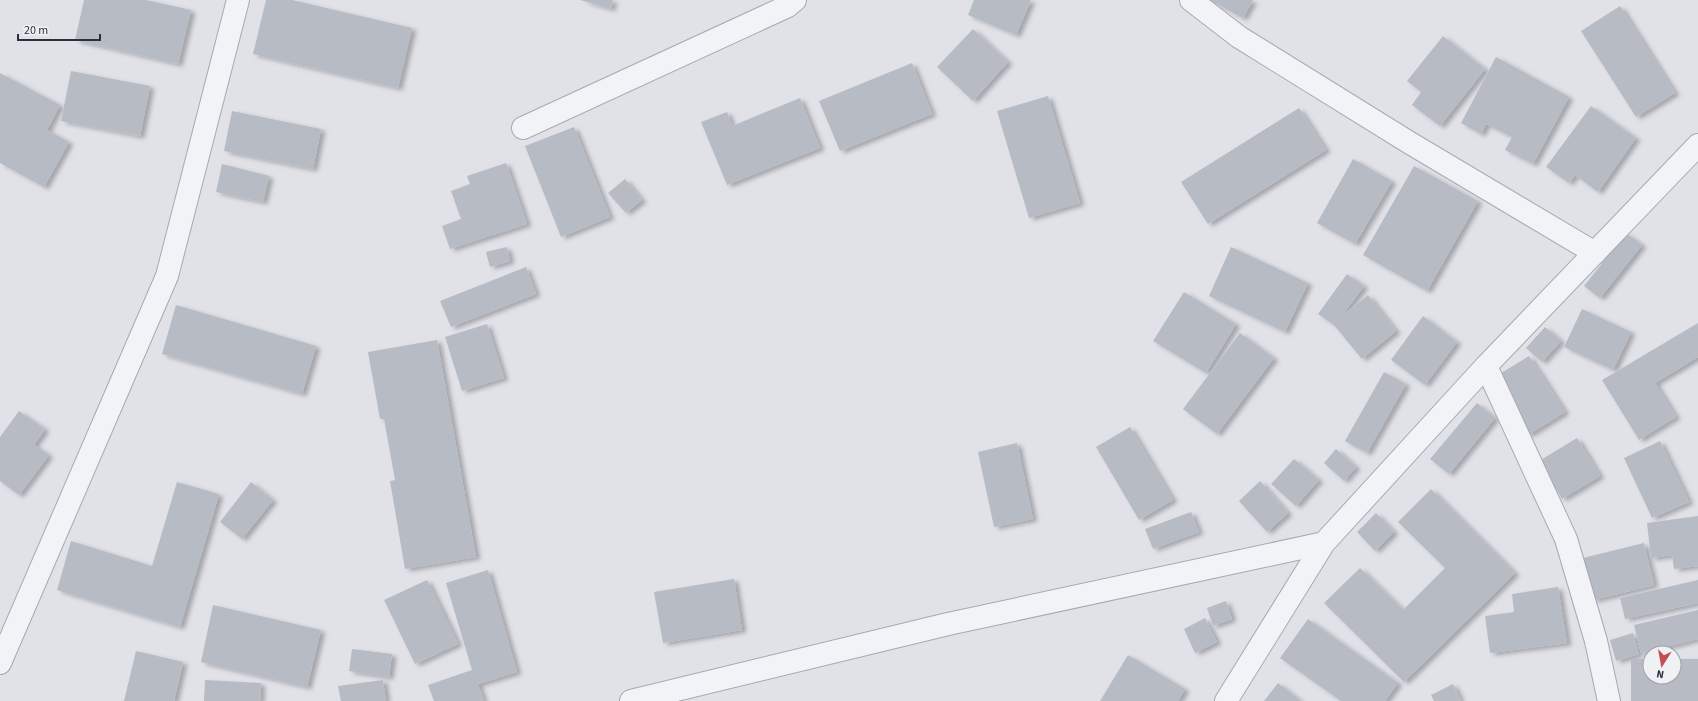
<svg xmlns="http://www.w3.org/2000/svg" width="1698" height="701" viewBox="0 0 1698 701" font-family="'Source Sans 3',sans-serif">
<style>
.building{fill:#b7bbc4;filter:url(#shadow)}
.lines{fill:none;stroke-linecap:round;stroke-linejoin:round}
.street-casing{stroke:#a6a9b2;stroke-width:24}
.street{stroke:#f2f3f6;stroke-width:22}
</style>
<defs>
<filter id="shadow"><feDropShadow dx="4.5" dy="2.5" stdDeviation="2" flood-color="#0004"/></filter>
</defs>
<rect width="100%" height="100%" fill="#e0e2e8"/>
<!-- building -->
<path class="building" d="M84,0H146L191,10L178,64L75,40Z
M266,0H292L412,28L398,88L253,54Z
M580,0H613L611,9Z
M974,0H1031L1016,35L968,15Z
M1209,0H1253L1243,18Z
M1620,6L1675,93L1636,117L1581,31Z
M973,29L1008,62L973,101L937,67Z
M1443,36L1485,69L1440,126L1412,105L1421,92L1407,81Z
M1496,57L1569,97L1533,164L1505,150L1512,137L1486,124L1481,134L1461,123Z
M912,63L932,114L840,151L819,101Z
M71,71L150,86L140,136L61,121Z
M0,73L60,105L47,130L69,142L44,187L0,163Z
M1048,96L1080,203L1029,218L997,111Z
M800,98L820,148L727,185L701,122L727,112L732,126Z
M1591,106L1636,138L1598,192L1575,175L1569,183L1546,167Z
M1299,108L1326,150L1208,224L1181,182Z
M232,111L321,129L313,169L224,151Z
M574,127L610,217L561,237L525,146Z
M1353,159L1392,181L1355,244L1317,223Z
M506,163L527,224L450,249L442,226L461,219L451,191L470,184L467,176Z
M222,164L269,176L263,202L216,192Z
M1414,166L1478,201L1427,291L1363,255Z
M625,179L642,200L626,213L608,193Z
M1626,233L1642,245L1600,298L1584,286Z
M507,247L510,261L490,267L486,252Z
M1231,247L1308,283L1285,332L1209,296Z
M526,267L536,294L451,327L440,301Z
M1347,274L1364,286L1341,317L1368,295L1396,331L1362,359L1334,325L1318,314Z
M1184,292L1236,324L1206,373L1153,341Z
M176,305L316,346L302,394L162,354Z
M1582,309L1631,332L1613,370L1564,347Z
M1423,316L1457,342L1425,385L1391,360Z
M1698,323V357L1655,383L1676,417L1639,440L1602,380Z
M487,324L504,378L462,391L445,337Z
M1545,327L1561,341L1542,362L1526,348Z
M1240,333L1274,358L1217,434L1183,409Z
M437,340L476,557L405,569L390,481L395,480L384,419H380L368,352Z
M1529,356L1565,412L1528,435L1493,378Z
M1384,372L1406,384L1367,453L1345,441Z
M1477,403L1495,418L1449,474L1430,459Z
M19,411L45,429L34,445L49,455L19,495L0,481V437Z
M1130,427L1173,500L1139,520L1096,447Z
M1577,438L1600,476L1562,499L1539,461Z
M1660,441L1689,502L1652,518L1624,458Z
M1017,443L1033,519L994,527L978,452Z
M1336,449L1356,467L1344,481L1324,463Z
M1294,459L1319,480L1296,506L1271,484Z
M1260,481L1288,513L1267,532L1239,501Z
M177,482L219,494L180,627L57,590L71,541L152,566Z
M251,482L273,500L242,539L220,522Z
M1431,489L1515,573L1404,682L1324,603L1360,568L1403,610L1445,568L1398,522Z
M1191,512L1199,532L1153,549L1145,529Z
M1376,513L1394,532L1375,551L1357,532Z
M1698,516V566L1674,569L1672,555L1651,558L1647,523Z
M1644,543L1654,585L1593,600L1583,558Z
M488,570L517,672L478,684L484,701H434L428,685L472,670L446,583Z
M734,579L742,630L663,643L654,592Z
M427,580L458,644L415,664L384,600Z
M1698,580V603L1625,619L1620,598Z
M1558,587L1567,643L1490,653L1485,616L1514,612L1512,594Z
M1226,601L1232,619L1213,626L1207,608Z
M213,605L321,630L307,687L201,662Z
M1698,610V639L1641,653L1634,625Z
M1205,618L1217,642L1195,653L1184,629Z
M1308,619L1398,683L1385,701H1341L1280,658Z
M1633,633L1639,654L1616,661L1610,640Z
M352,649L392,654L389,677L349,671Z
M136,651L183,662L174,701H124Z
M1128,655L1185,689L1178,701H1100Z
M1631,659H1650V677H1674V659H1698V701H1631Z
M205,680L261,683L260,701H204Z
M383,680L386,701H341L338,686Z
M1278,683L1301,701H1264Z
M1453,684L1461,701H1434L1431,695Z"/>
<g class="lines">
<!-- street casing -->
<g class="street-casing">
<path id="street" d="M1191,0L1239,37L1410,143L1595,253
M523,128L788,6L795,0
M1486,366L1566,539L1596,641L1609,701
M0,663L167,276L238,0
M631,701L948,624L1324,543
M1226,701L1324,543L1486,366L1698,145"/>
</g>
<!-- street -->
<use href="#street" class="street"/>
</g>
<!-- north arrow -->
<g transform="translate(1662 665) rotate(191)"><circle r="19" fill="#eff1f5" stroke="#a0a3ac"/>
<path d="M0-3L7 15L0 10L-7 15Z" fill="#c44e53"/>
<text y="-6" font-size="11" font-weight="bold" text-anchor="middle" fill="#2a2f3e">N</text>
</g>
<!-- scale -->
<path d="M18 34v6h82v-6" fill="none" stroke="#2a2f3e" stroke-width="2"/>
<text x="24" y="34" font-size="12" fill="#2a2f3e" stroke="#eff1f5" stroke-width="3" paint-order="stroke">20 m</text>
</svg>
